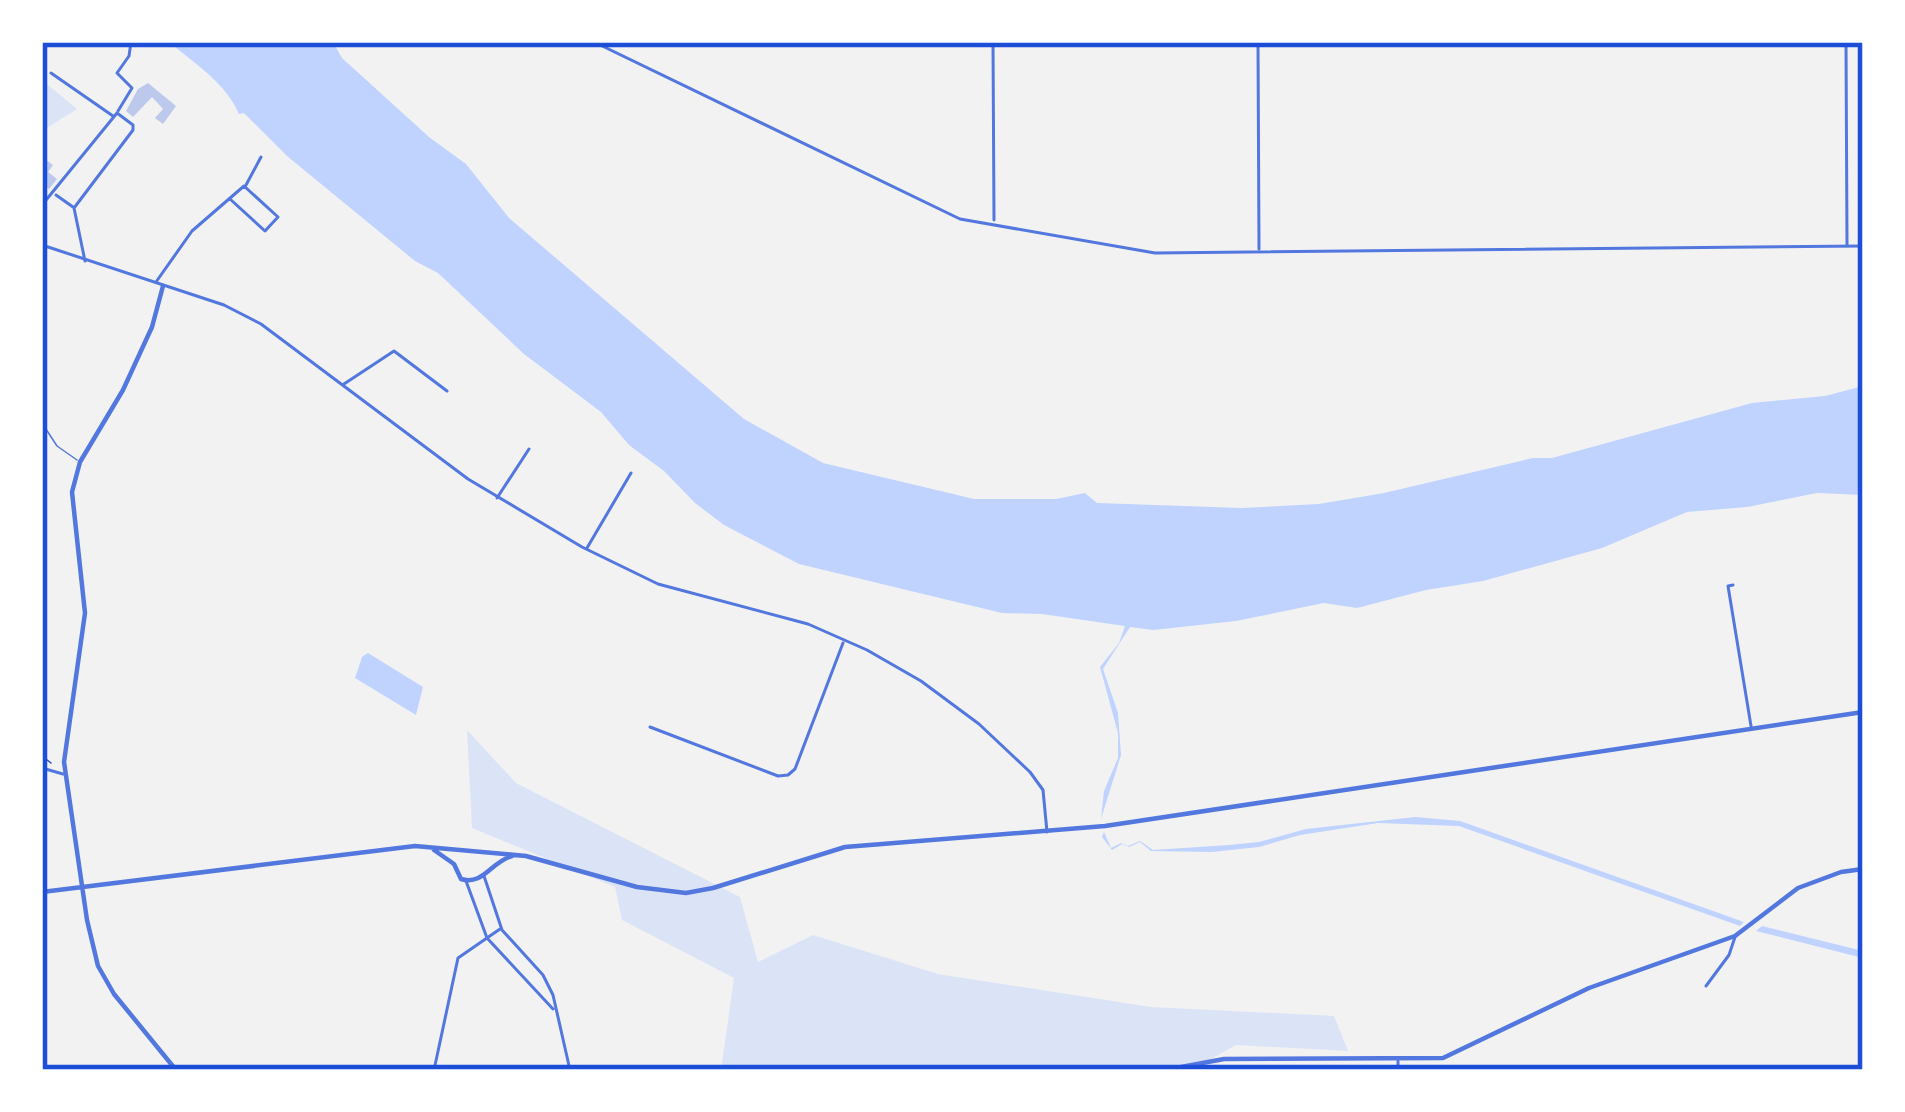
<svg xmlns="http://www.w3.org/2000/svg" width="1905" height="1112" viewBox="0 0 1905 1112" font-family="'Fira Sans',sans-serif">
<style>
.green{fill:#dbe4f7}
.water{fill:#bfd3fe}
.building{fill:#bdc9ec}
.lines{fill:none;stroke-linecap:round;stroke-linejoin:round}
.path{stroke:#1d4ed8;stroke-width:1.5}
.service{stroke:#5277de;stroke-width:1.5}
.minor{stroke:#5277de;stroke-width:3}
.tertiary{stroke:#5277de;stroke-width:4.5}
.neatline{fill:none;stroke:#1d4ed8;stroke-width:4.5}
</style>
<rect width="100%" height="100%" fill="#f2f2f2"/>
<!-- green -->
<path class="green" d="M42,80L77,109L42,131Z
M467,730L516,783L740,897L758,962L813,935L938,974L1151,1007L1334,1016L1348,1051L1236,1045L1191,1070H721L734,978L622,920L615,887L472,828Z"/>
<!-- water -->
<path class="water" d="M169,42H333L342,58L429,137L466,164L509,218L744,419L823,463L974,499H1056L1085,493L1097,503L1242,508L1319,504L1384,493L1533,458H1552L1752,403L1825,396L1863,386V495L1817,493L1747,507L1687,512L1602,548L1483,581L1426,590L1357,608L1324,603L1236,621L1153,630L1130,627L1103,669L1118,713L1121,755L1101,819L1104,791L1118,758V733L1100,667L1119,643L1125,626L1042,614L1002,613L799,564L724,525L695,503L664,471L629,445L601,412L524,354L438,273L415,261L287,156L244,113L239,114C225,82 195,64 169,42Z
M368,653L423,687L416,715L355,678L362,657Z
M1415,817L1460,821L1744,922L1740,926L1459,826L1378,823L1300,835L1259,847L1212,852L1151,851L1140,842L1129,847L1122,844L1112,850L1102,837L1104,832L1111,848L1121,843L1128,846L1140,841L1153,850L1229,845L1259,842L1306,829Z
M1762,926L1863,951V958L1756,931Z"/>
<!-- building -->
<path class="building" d="M148,83L176,106L163,124L155,118L163,109L152,97L133,117L126,111L138,89Z
M46,160L53,165L48,172L57,179L49,189L42,184Z"/>
<g class="lines">
<!-- path -->
<path class="path" d="M42,756L51,763"/>
<!-- service -->
<path class="service" d="M42,423L57,446L77,460"/>
<!-- minor -->
<path class="minor" d="M594,42L960,219L1155,253L1863,246
M993,42L994,220
M1258,42L1259,249
M1846,42L1847,244
M51,73L113,116
M118,111L132,88L117,73L129,56L131,42
M246,185L261,157
M56,195L73,207
M42,205L117,113L133,125V130L74,208L85,261
M42,245L224,305L261,324L468,479L582,547L658,584L808,624L867,650L921,681L979,724L1030,772L1043,790L1047,832
M156,282L192,231L244,186L278,217L265,231L230,199
M344,384L394,351L447,391
M497,498L529,449
M587,548L631,473
M1733,585L1728,586L1751,726
M650,727L778,776L788,775L795,769L843,643
M42,768L63,774
M484,876L502,930L543,975L553,995L570,1070
M466,881L487,938L553,1009
M1706,986L1729,955L1735,937
M1398,1061V1070
M434,1070L458,958L500,929"/>
<!-- tertiary -->
<path class="tertiary" d="M163,286L152,327L123,390L80,462L72,492L85,613L64,762L87,920L98,966L114,994L176,1070
M434,850L454,864L461,879C483,886 491,862 512,856
M42,892L415,846L526,856L637,887L686,893L713,888L845,847L1105,826L1863,712
M1165,1070L1224,1059L1443,1058L1589,988L1735,936L1798,888L1841,872L1863,869"/>
</g>
<!-- border -->
<rect width="1905" height="1112" fill="none" stroke="#ffffff" stroke-width="90"/>
<rect x="45" y="45" width="1815" height="1022" class="neatline"/>
</svg>
